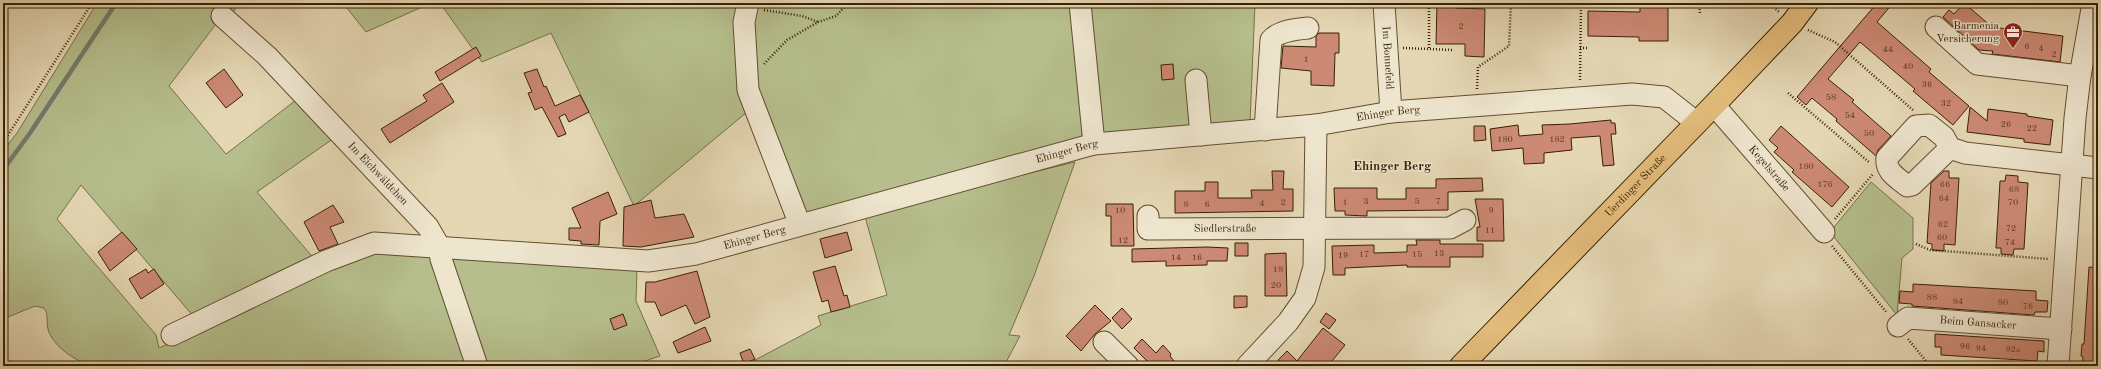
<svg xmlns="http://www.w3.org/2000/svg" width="2101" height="369" viewBox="0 0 2101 369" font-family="'Old Standard TT',serif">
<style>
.green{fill:#b5be8c;stroke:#777048}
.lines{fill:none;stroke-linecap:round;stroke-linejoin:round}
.stream{stroke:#737b6e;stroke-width:4.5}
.building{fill:#cc8974;stroke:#392103}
.minor-casing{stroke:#644e2f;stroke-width:23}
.major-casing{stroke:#392103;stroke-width:24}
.path{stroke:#392103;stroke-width:2.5;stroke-dasharray:1 2;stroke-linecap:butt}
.minor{stroke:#eee5ce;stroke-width:21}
.major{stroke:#e2bc7a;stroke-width:22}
.labels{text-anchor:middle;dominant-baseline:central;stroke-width:3;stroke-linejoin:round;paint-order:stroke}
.number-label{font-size:9px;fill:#5e3b1f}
.poi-label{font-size:11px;fill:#392103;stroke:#eee5ce;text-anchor:end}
.street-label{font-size:11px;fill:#392103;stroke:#eee5ce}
.quarter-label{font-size:13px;font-weight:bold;fill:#392103;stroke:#eee5ce}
</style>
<rect width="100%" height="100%" fill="#e5d7b4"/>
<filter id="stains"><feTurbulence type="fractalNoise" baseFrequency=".005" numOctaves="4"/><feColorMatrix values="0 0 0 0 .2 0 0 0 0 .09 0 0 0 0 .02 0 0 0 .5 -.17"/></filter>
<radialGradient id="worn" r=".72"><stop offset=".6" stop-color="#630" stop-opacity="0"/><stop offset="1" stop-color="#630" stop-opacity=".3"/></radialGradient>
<!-- green -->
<path class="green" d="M97,3H238L231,17L216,24L169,86L226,154L300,97L337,136L257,192L316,261L194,317L81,185L57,219L156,335L159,348L370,250L422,249L435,260L472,366H91C76,361 52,346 48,329C46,321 49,315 44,308L35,306L3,319V151L17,133Z
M343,3H431L366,32Z
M440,3H1255L1250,123L1070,140L792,219L747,112L634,206L551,33L482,62Z
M1075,162L1034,276L1009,335L1020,336L1004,366H744L821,325L818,316L887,295L864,213Z
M1871,182L1913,218V249L1902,258L1897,315L1830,232Z
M450,251L637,268L636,301L660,356L645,361L646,366H482L446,258Z"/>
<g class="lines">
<!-- stream -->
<path class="stream" d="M3,170L30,133L116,3"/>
</g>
<!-- building -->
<path class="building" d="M1437,3H1456V8L1485,9L1484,57L1465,56V44H1436Z
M1640,3H1668V41H1639V37L1588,36V11L1640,12Z
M1877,3H1893L1877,22L1931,69L1929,72L1969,106L1953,125L1913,91L1915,89L1860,42L1828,79L1854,100L1852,102L1891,136L1878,150L1876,156L1836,121L1837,119L1812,98L1806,105L1797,97Z
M1964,3L1992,27L2063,36L2060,62L1992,54L1993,51L1979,50L1943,17L1949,10L1954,14Z
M1319,33H1339V53H1335L1334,86L1311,85V71L1281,68L1283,46L1316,47V36Z
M476,47L481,56L440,81L435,72Z
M1173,64L1174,79L1162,80L1161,65Z
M224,69L243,95L226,108L206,83Z
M537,69L544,87L546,86L555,106L580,95L589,112L569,122L565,114L559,117L566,134L558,137L542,107L535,110L528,93L532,92L524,73Z
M442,83L454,102L390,143L381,129L427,101L423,95Z
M1970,107L1987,121L1988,109L2027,114V116L2053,120L2050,145L2024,142V139L1967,132Z
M1611,120V123H1615L1616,134H1611L1614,165L1603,166L1600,136L1571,138L1572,150L1544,153V163L1524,164L1523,148L1492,151L1490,129L1518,125L1519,136L1543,134L1542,125L1570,124Z
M1474,126H1485L1486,140L1474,141Z
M1781,126L1849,187L1832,207L1792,172L1794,170L1774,152L1778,148L1769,140Z
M1272,171H1284L1283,189H1293V211L1175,213V191H1205V182H1218V198H1252L1251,190H1273Z
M1944,171H1949V178H1959L1955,245L1944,244V251L1932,250V244L1927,243L1931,183Z
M2006,175L2018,176V182L2028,183L2024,249H2014L2013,255L2001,254V248H1996L2000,181H2005Z
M1482,178L1483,191L1448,192V210L1367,211V216L1345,215V211H1335L1334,188H1377V199H1406V188H1436V179Z
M608,192L617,214L600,221L599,245L581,244V241L569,240V228H581L572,208Z
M1475,199H1503L1504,241H1477V227H1480Z
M651,200L655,218L684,214L694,237L641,247L623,246L624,207Z
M1106,204H1133L1134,246H1111V216H1106Z
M333,205L344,222L330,227L338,244L319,251L304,222Z
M122,232L137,249L110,271L98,252Z
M847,232L852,250L825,258L820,239Z
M1416,240H1440V244H1483V257H1450V267H1407V265L1345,268V275H1333L1332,246L1374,245V253L1407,252V245H1417Z
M1235,243H1248V256H1235Z
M1207,247L1228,248L1227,261H1207V265L1166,266V261L1132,262V249Z
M1286,253L1287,296H1265V254Z
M835,266L844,296L847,295L850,307L831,312L828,300L822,302L813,272Z
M2089,267L2098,268V338L2094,366H2082L2083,357L2081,356L2082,344H2084Z
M146,269L148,273L154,269L164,284L141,299L129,279Z
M697,271L710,317L695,324L686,305L661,316L655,302H645L646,282H655Z
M1913,284L2036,291V300L2048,301L2047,312H2035L2034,315L1912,306V304L1899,303L1900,291L1913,292Z
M1234,296H1247V307L1234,308Z
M1095,305L1111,321L1095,334L1081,351L1066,336Z
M1122,308L1132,319L1122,329L1112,318Z
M1326,313L1336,320L1329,329L1320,322Z
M623,314L627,325L614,330L610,319Z
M705,327L711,341L678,353L673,342Z
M1323,328L1345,345L1328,366H1284L1278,360L1287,351L1297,361Z
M1935,334L2044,341V352L2038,351L2037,361L1941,355V347H1935Z
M1142,339L1156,353L1163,345L1171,354L1170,356L1178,366H1152L1134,348Z
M750,349L755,359L744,364L740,353Z"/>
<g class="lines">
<!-- minor casing -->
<g class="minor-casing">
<g id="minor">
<path d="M748,3L744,22L748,90L800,225"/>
<path d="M1080,3L1094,144"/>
<path id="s1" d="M1384,3L1391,112"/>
<path id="s2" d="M222,16L267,56L428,227L439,246L441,259L477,366"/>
<path d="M1936,27L1977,64L2080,76"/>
<path d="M1196,80L1201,135"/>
<path id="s3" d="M1714,105L1824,232"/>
<path d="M1265,130L1271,40C1278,31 1297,29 1308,28"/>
<path d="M1950,148L1912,185L1907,186C1898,178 1885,172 1887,158L1916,126L1929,125L1944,137L1950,148L1965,153L2098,168"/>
<path id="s4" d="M1148,216V229L1450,228L1465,220"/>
<path id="s5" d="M1898,326L1908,318L2061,329"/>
<path id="s6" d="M172,335L326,261L374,243L648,261L696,254L1094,144L1316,125L1391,112L1632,94L1664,97L1697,123"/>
<path d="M1104,342L1128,366"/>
<path d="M1247,366L1288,322L1305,298L1314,267L1316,125"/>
<path d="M2058,366L2075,118L2080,76L2093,3"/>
</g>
</g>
<!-- major casing -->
<g class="major-casing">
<g id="major">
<path id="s7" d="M1461,366L1714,105L1792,23L1807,3"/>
</g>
</g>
<!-- path -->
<path class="path" d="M1633,3V6
M1699,3L1700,13
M1769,3L1779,12
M1581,4L1589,5
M764,10L802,16L818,22
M1808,30L1835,42L1913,110
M1403,48L1454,50
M1429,48V3
M1580,48H1589
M764,64L787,40L818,22L836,16L848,3
M1580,80L1581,3
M1477,89L1478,67L1509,46L1511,3
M1788,93L1870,163
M3,143L92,3
M1835,219L1873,174
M1916,244L1930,250L2049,259
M1832,246L1887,313
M1908,339L1930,366"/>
<!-- minor -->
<use href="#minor" class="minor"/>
<!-- major -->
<use href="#major" class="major"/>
</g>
<!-- icons -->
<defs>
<g id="office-pin" transform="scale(1)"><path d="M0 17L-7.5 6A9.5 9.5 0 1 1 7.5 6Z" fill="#8f2418" stroke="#eee5ce"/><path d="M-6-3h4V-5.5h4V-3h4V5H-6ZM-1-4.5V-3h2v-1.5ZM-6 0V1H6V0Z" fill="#fff"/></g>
</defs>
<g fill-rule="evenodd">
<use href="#office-pin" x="2013" y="32"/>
</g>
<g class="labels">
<!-- number labels -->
<g class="number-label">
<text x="1461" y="26">2</text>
<text x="2027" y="46">6</text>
<text x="2041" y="48">4</text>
<text x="1888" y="49">44</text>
<text x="2054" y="54">2</text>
<text x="1306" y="59">1</text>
<text x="1908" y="66">40</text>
<text x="1927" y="84">36</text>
<text x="1831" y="97">58</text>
<text x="1946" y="103">32</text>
<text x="1850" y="115">54</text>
<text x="2006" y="124">26</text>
<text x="2032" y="128">22</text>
<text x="1869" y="133">50</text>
<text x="1505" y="139">180</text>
<text x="1557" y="139">182</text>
<text x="1806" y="166">180</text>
<text x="1825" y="184">176</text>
<text x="1945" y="184">66</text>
<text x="2014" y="189">68</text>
<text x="1944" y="198">64</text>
<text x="1366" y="201">3</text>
<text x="1417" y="201">5</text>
<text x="1438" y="201">7</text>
<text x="1283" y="202">2</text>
<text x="1345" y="202">1</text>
<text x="2013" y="202">70</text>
<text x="1262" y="203">4</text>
<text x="1186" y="204">8</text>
<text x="1207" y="204">6</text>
<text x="1120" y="210">10</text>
<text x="1491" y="210">9</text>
<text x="1943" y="224">62</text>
<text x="2011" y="228">72</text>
<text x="1490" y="230">11</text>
<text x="1942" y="237">60</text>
<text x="1123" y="240">12</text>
<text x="2010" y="242">74</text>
<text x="1439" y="253">13</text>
<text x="1364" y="254">17</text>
<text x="1417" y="254">15</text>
<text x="1343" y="255">19</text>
<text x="1176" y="257">14</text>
<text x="1197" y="257">16</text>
<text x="1278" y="269">18</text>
<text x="1276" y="285">20</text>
<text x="1932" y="297">88</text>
<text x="1958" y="301">84</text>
<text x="2003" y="302">80</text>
<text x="2028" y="306">76</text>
<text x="1965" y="346">96</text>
<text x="1981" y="348">94</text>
<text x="2013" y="349">92a</text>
</g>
<!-- poi labels -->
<g class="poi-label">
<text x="1999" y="26">Barmenia<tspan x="1999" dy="13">Versicherung</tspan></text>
</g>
<!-- street labels -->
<g class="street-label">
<text stroke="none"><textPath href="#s1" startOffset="55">Im Bonnefeld</textPath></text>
<text stroke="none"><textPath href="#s6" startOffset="1254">Ehinger Berg</textPath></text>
<text stroke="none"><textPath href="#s6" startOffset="930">Ehinger Berg</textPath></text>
<text stroke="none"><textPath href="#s3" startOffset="84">Kegelstraße</textPath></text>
<text stroke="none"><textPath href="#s2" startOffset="222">Im Eichwäldchen</textPath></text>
<text stroke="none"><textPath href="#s7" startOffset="251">Uerdinger Straße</textPath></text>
<text stroke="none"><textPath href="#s4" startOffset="90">Siedlerstraße</textPath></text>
<text stroke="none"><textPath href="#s6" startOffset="606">Ehinger Berg</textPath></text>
<text stroke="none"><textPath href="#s5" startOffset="83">Beim Gansacker</textPath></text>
</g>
<!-- quarter labels -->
<g class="quarter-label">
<text x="1392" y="166">Ehinger Berg</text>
</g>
</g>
<!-- margin -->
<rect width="2101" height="369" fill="none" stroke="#e5d7b4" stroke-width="16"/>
<rect x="4" y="4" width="2093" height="361" fill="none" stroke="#392103" stroke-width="2"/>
<rect x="8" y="8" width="2085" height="353" fill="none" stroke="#392103"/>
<rect width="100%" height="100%" filter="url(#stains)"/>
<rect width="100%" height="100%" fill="url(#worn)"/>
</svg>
